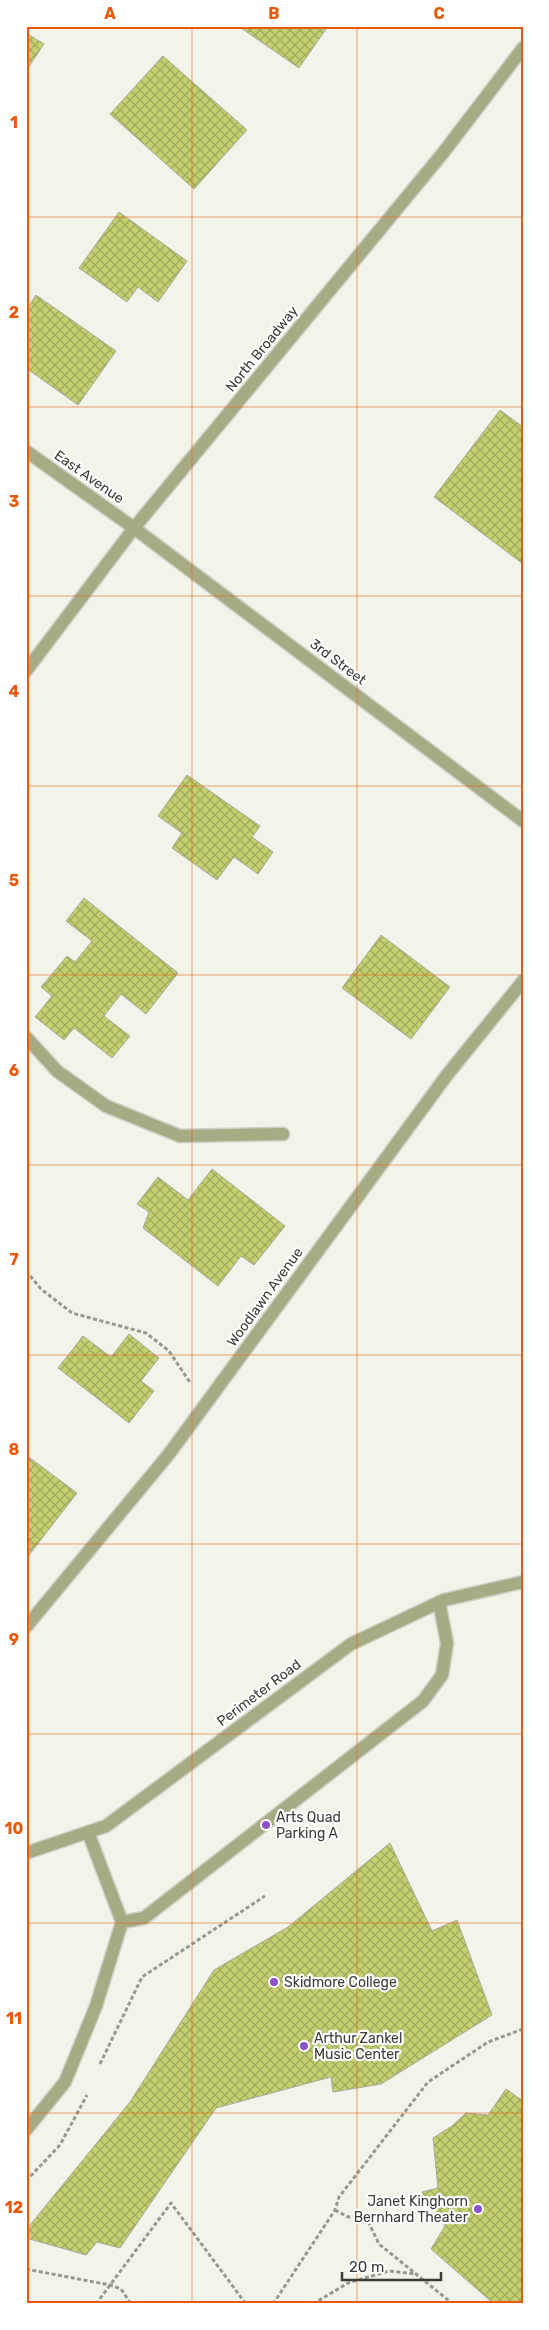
<svg xmlns="http://www.w3.org/2000/svg" width="549" height="2330" viewBox="0 0 549 2330" font-family="Rubik,sans-serif">
<style>
.building{fill:url(#building-cross-hatch);stroke:#a9aaa0}
.lines{fill:none;stroke-linecap:round;stroke-linejoin:round}
.minor-casing{stroke:#cecfc6;stroke-width:15}
.path{stroke:#979890;stroke-width:3;stroke-dasharray:4 2.5;stroke-linecap:butt}
.minor{stroke:#a6ab84;stroke-width:12}
.grid{fill:none;stroke:#e8590c;stroke-width:1;stroke-opacity:0.55}
.poi-dot{fill:#8d52c9;stroke:#fff;stroke-width:2}
.labels{text-anchor:middle;dominant-baseline:central;stroke-width:4.5;stroke-linejoin:round;paint-order:stroke}
.street-label{font-size:14px;fill:#3c3c38;stroke:#fff}
.poi-label{font-size:14px;fill:#3c3c38;stroke:#fff;text-anchor:start}
.neatline{fill:none;stroke:#e8590c;stroke-width:2}
.grid-label{font-size:16px;text-anchor:middle;font-weight:bold;fill:#e8590c}
</style>
<defs>
<pattern id="building-cross-hatch" width="8" height="8" patternUnits="userSpaceOnUse" patternTransform="scale(1.25)"><rect width="8" height="8" fill="#c4cf6f"/><path d="M0 0l8 8M0 8l8-8" fill="none" stroke="#a0a95c"/></pattern>
</defs>
<rect width="100%" height="100%" fill="#f2f4e9"/>
<!-- building -->
<path class="building" d="M238,26H328L299,68Z
M26,33L44,44L26,71Z
M163,56L247,130L194,189L110,114Z
M119,212L187,261L158,302L138,287L127,302L79,268Z
M36,295L116,351L78,405L26,368V310Z
M500,410L523,427V564L434,497Z
M187,775L260,826L252,837L273,852L258,874L234,857L217,880L172,848L182,833L158,816Z
M84,898L178,973L146,1014L121,994L104,1016L130,1036L112,1058L74,1028L64,1040L35,1017L52,996L41,987L67,956L75,962L92,941L66,921Z
M381,935L450,987L411,1039L342,988Z
M212,1169L285,1226L254,1265L241,1256L218,1286L143,1228L149,1212L137,1204L158,1177L188,1200Z
M129,1334L159,1358L141,1381L154,1391L129,1423L58,1368L83,1336L111,1357Z
M26,1455L77,1493L26,1559Z
M390,1843L432,1931L457,1920L492,2015L381,2084L333,2092L331,2077L216,2108L120,2248L97,2242L86,2255L26,2238V2230L130,2102L214,1970L288,1927Z
M506,2089L523,2101V2304H494L431,2249L445,2226L422,2192L438,2188L433,2138L452,2126L466,2113L488,2115Z"/>
<g class="lines">
<!-- minor casing -->
<g class="minor-casing">
<path id="minor" d="M26,451L134,528L523,821
M26,671L134,528L443,153L523,48
M26,1037L57,1071L106,1106L180,1136L283,1134
M26,1627L169,1454L447,1075L523,981
M26,1853L106,1826L351,1644L444,1600L523,1582
M122,1922L144,1918L423,1701L442,1675L447,1643L439,1602
M26,2130L65,2082L96,2006L122,1922L88,1832"/>
</g>
<!-- path -->
<path class="path" d="M26,1271L41,1289L72,1313L146,1333L169,1351L191,1384
M100,2064L142,1977L265,1896
M26,2181L60,2145L87,2095
M335,2210L348,2217L365,2215L379,2244L453,2304
M26,2269L110,2285L121,2289L131,2304
M96,2304L171,2203L246,2304
M273,2304L335,2210L339,2197L428,2082L488,2042L523,2029
M313,2304L348,2283L389,2271L416,2274"/>
<!-- minor -->
<use href="#minor" class="minor"/>
</g>
<!-- grid -->
<path class="grid" d="M192,26V2304M357,26V2304M26,217H523M26,407H523M26,596H523M26,786H523M26,975H523M26,1165H523M26,1355H523M26,1544H523M26,1734H523M26,1923H523M26,2113H523"/>
<!-- markers -->
<g class="poi-dot">
<circle cx="266" cy="1825" r="5"/>
<circle cx="274" cy="1982" r="5"/>
<circle cx="304" cy="2046" r="5"/>
<circle cx="478" cy="2209" r="5"/>
</g>
<g class="labels">
<!-- street labels -->
<g class="street-label">
<text transform="translate(262 349) rotate(-51)">North Broadway</text>
<text transform="translate(89 477) rotate(35)">East Avenue</text>
<text transform="translate(338 662) rotate(37)">3rd Street</text>
<text transform="translate(265 1297) rotate(-54)">Woodlawn Avenue</text>
<text transform="translate(259 1693) rotate(-37)">Perimeter Road</text>
</g>
<!-- poi labels -->
<g class="poi-label">
<text x="276" y="1817">Arts Quad<tspan x="276" dy="16">Parking A</tspan></text>
<text x="284" y="1982">Skidmore College</text>
<text x="314" y="2038">Arthur Zankel<tspan x="314" dy="16">Music Center</tspan></text>
<text x="468" y="2201" text-anchor="end">Janet Kinghorn<tspan x="468" dy="16">Bernhard Theater</tspan></text>
</g>
</g>
<!-- border -->
<rect width="549" height="2330" fill="none" stroke="#ffffff" stroke-width="55"/>
<!-- scale -->
<path d="M342 2272v8h99v-8" fill="none" stroke="#3c3c38" stroke-width="2.5"/>
<text x="349" y="2272" font-size="15" fill="#3c3c38" stroke="#ffffff" stroke-width="4" paint-order="stroke">20 m</text>
<rect x="28" y="28" width="494" height="2274" class="neatline"/>
<g class="grid-label">
<text x="110" y="19">A</text>
<text x="274" y="19">B</text>
<text x="439" y="19">C</text>
<text x="14" y="128">1</text>
<text x="14" y="318">2</text>
<text x="14" y="507">3</text>
<text x="14" y="697">4</text>
<text x="14" y="886">5</text>
<text x="14" y="1076">6</text>
<text x="14" y="1265">7</text>
<text x="14" y="1455">8</text>
<text x="14" y="1645">9</text>
<text x="14" y="1834">10</text>
<text x="14" y="2024">11</text>
<text x="14" y="2213">12</text>
</g>
</svg>
